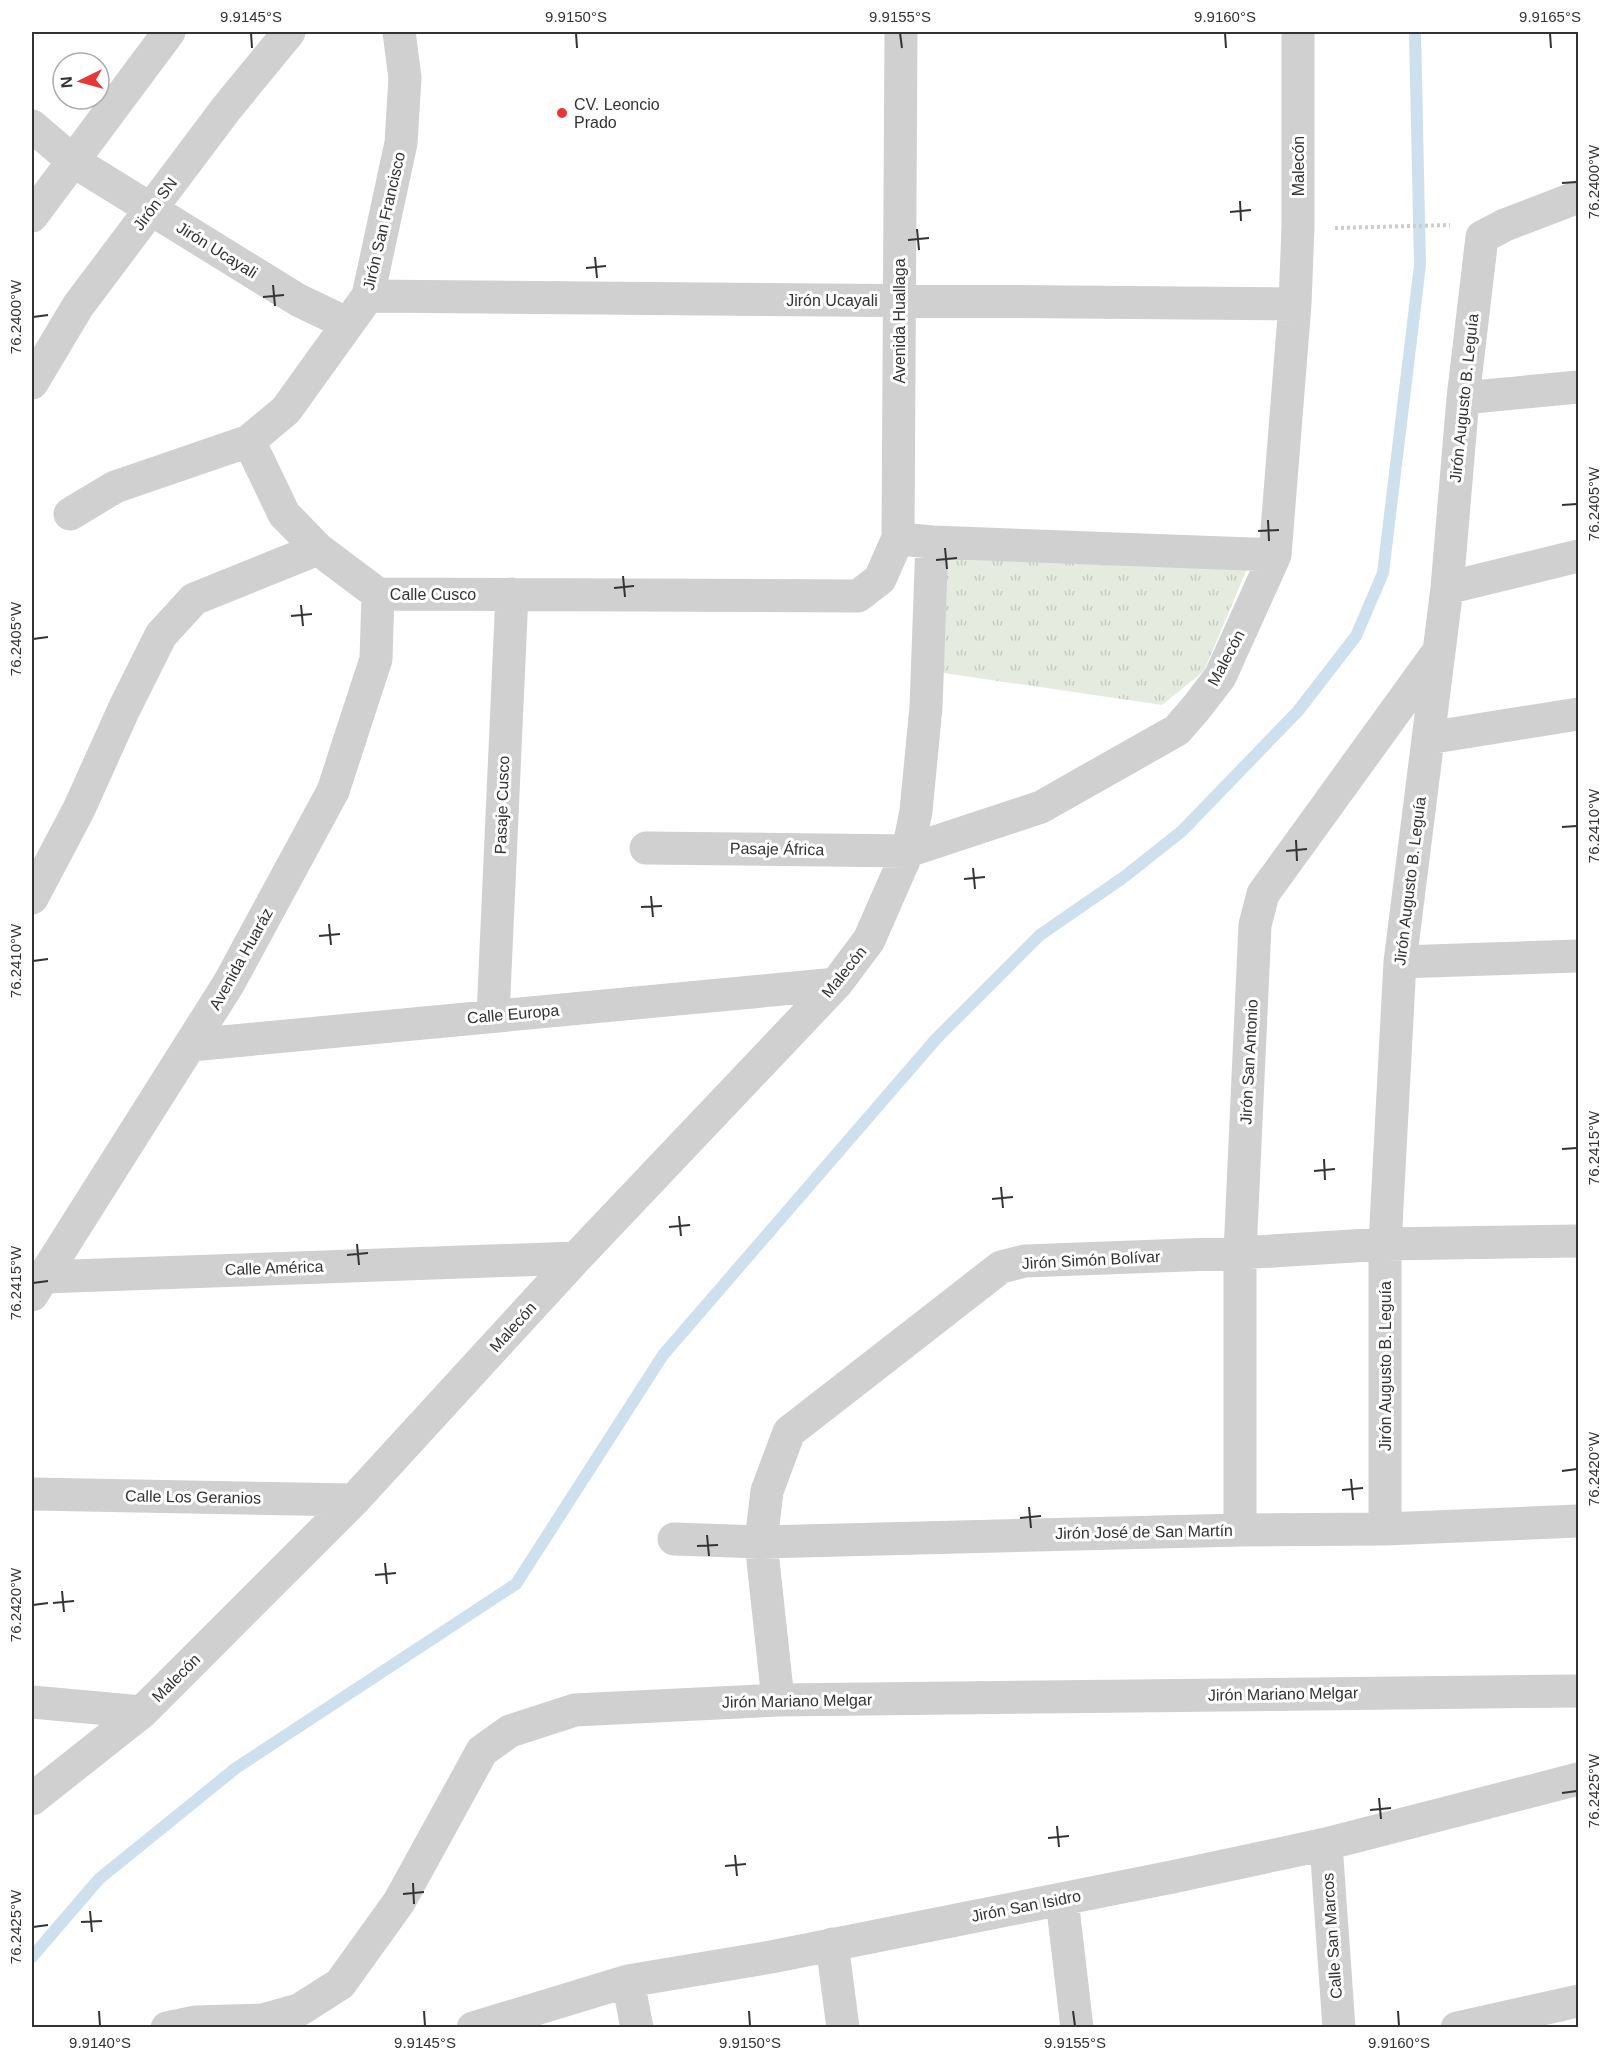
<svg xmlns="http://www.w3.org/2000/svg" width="1610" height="2059" viewBox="0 0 1610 2059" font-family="Helvetica,sans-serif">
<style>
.park{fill:url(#park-tufts)}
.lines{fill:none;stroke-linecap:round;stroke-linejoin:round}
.stream{stroke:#cee0ee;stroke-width:12}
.path{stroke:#cdcdcd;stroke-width:4;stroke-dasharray:3 3;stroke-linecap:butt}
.minor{stroke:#d0d0d0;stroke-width:33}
.ticks{fill:none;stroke:#333;stroke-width:2}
.poi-dot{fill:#e93636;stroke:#fff;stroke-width:2}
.labels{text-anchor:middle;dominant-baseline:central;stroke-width:6;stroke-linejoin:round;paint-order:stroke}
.poi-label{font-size:16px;fill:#333;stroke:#fff;text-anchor:start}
.street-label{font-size:16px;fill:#333;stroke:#fff}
.neatline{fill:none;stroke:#333;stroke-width:2}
.ticks-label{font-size:15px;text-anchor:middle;fill:#333}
</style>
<defs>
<pattern id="park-tufts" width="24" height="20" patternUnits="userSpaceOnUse" patternTransform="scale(1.5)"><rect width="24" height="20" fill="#e5ecdf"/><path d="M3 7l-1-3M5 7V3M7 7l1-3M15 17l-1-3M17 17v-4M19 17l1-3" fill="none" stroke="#c5cbc0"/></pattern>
</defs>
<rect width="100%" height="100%" fill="#fff"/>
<!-- park -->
<path class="park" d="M943,550L1249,564L1204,671L1162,705L937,672Z"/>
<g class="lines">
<!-- stream -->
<path class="stream" d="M32,1957L99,1879L236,1768L516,1584L663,1355L936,1039L1040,935L1124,877L1182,831L1298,711L1356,636L1383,573L1420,265L1415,32"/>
<!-- path -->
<path class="path" d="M1335,228L1450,225"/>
<!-- minor -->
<path class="minor" d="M32,126L73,161L298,300L348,324
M32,216L169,32
M368,296L1295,304
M32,383L78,306L226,109L289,32
M1463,398L1578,387
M249,441L284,514L318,549L378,594L858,596L880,579L898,538L901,32
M70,514L115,487L249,441L286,410L368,296L401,143L405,78L399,32
M911,540L932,542L1275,555
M1447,588L1578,556
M1428,738L1578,714
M646,848L908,851L1041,807L1177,730L1196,708L1220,677L1275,555L1295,304L1298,227V32
M32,898L79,809L124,709L161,635L194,599L318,549
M1400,962L1578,956
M493,1016L512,594
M191,1045L836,984
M43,1277L576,1258
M32,1295L229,983L333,791L376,659L378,594
M32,1494L354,1500
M1385,1529V1244L1400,962L1447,588L1463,398L1482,237L1505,225L1578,197
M1240,1530V1253L1255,925L1263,894L1436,655
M674,1539L761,1542L1240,1530L1385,1529L1578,1521
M778,1700L761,1542L767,1491L789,1432L1001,1267L1025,1261L1240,1253L1385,1244L1578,1241
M32,1702L142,1712
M32,1799L142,1712L354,1500L576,1258L836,984L869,940L908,851L916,811L926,707L932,542
M1326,1844L1339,2028
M1062,1900L1077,2028
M832,1944L843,2028
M628,1981L637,2028
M167,2028L196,2022L263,2020L299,2010L340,1984L399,1902L482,1751L510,1731L575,1710L778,1700L1578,1691
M473,2028L628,1981L771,1957L1172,1877L1326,1844L1578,1779
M1457,2028L1578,2001"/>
</g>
<!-- ticks -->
<path class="ticks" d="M251,33L252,48M576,33L577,48M900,33L902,48M1225,33L1226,48M1550,33L1551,48M1562,183L1577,182M1240,201L1241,221M1230,212L1251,210M917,229L919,250M908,240L929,238M595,257L597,278M586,268L606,266M273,285L275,306M263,297L284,295M33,317L48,315M1562,505L1577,504M1268,520L1269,541M1258,531L1279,530M945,548L947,569M936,560L957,558M623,576L625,597M614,588L634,586M301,605L303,626M291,616L312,614M33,639L48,637M1562,827L1577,826M1296,840L1297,861M1286,851L1307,849M973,868L975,889M964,879L985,877M651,896L653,917M641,907L662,906M329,924L331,945M319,936L340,934M33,961L48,959M1562,1149L1577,1148M1324,1159L1325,1180M1314,1171L1335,1169M1001,1187L1003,1208M992,1199L1013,1197M679,1216L681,1236M669,1227L690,1225M357,1244L359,1265M347,1255L368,1253M33,1283L48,1281M1562,1471L1577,1469M1351,1479L1353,1500M1342,1490L1363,1488M1029,1507L1031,1528M1020,1518L1041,1516M707,1535L709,1556M697,1546L718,1545M385,1563L387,1584M375,1575L396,1573M62,1591L64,1612M53,1603L74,1601M33,1605L48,1603M1562,1793L1577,1791M1379,1798L1381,1819M1370,1810L1391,1808M1057,1826L1059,1847M1048,1838L1069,1836M735,1855L737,1876M725,1866L746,1864M413,1883L414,1904M403,1894L424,1892M90,1911L92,1932M81,1922L102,1921M33,1927L48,1925M99,2011L100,2026M424,2011L425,2026M749,2011L750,2026M1073,2011L1075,2026M1398,2011L1399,2026"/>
<!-- markers -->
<circle class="poi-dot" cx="562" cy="113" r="6"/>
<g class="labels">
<!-- poi labels -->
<g class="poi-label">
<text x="574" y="104">CV. Leoncio<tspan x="574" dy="18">Prado</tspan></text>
</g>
<!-- street labels -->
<g class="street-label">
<text transform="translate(1298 166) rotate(-90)">Malecón</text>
<text transform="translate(155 204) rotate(-53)">Jirón SN</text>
<text transform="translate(384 221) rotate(-77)">Jirón San Francisco</text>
<text transform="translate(217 250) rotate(32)">Jirón Ucayali</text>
<text x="832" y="300">Jirón Ucayali</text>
<text transform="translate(899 321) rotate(-90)">Avenida Huallaga</text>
<text transform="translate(1464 398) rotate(-84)">Jirón Augusto B. Leguía</text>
<text x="433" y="594">Calle Cusco</text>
<text transform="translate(1226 658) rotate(-62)">Malecón</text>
<text transform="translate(502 805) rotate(-88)">Pasaje Cusco</text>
<text transform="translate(777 849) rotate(1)">Pasaje África</text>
<text transform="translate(1410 881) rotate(-83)">Jirón Augusto B. Leguía</text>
<text transform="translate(241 959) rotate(-61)">Avenida Huaráz</text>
<text transform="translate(844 972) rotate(-51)">Malecón</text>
<text transform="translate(513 1014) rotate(-5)">Calle Europa</text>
<text transform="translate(1249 1062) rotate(-87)">Jirón San Antonio</text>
<text transform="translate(1091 1260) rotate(-3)">Jirón Simón Bolívar</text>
<text transform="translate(274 1268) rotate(-2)">Calle América</text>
<text transform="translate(513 1327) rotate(-48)">Malecón</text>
<text transform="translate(1385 1366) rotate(-90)">Jirón Augusto B. Leguía</text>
<text transform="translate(193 1497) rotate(1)">Calle Los Geranios</text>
<text transform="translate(1144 1532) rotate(-1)">Jirón José de San Martín</text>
<text transform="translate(176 1678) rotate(-45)">Malecón</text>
<text transform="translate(1283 1694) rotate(-1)">Jirón Mariano Melgar</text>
<text transform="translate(797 1701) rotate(-1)">Jirón Mariano Melgar</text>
<text transform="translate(1026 1906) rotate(-11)">Jirón San Isidro</text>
<text transform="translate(1332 1936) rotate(-94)">Calle San Marcos</text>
</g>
</g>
<!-- border -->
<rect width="1610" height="2059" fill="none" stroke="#ffffff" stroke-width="66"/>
<!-- north arrow -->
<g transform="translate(81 81) rotate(265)"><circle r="28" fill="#ffffff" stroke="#adadad" stroke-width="1.5"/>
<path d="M0-4.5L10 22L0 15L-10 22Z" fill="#e93636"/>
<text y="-9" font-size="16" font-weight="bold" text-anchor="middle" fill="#333333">N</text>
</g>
<rect x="33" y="33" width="1544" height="1993" class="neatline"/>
<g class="ticks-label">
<text x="251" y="22">9.9145°S</text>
<text x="576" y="22">9.9150°S</text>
<text x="900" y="22">9.9155°S</text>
<text x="1225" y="22">9.9160°S</text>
<text x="1550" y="22">9.9165°S</text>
<text transform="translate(1594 182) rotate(-90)" y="5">76.2400°W</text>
<text transform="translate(16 317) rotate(-90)" y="5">76.2400°W</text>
<text transform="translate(1594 504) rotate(-90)" y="5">76.2405°W</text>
<text transform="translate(16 639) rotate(-90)" y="5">76.2405°W</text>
<text transform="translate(1594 826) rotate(-90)" y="5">76.2410°W</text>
<text transform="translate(16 961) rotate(-90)" y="5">76.2410°W</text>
<text transform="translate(1594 1148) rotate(-90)" y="5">76.2415°W</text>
<text transform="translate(16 1283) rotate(-90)" y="5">76.2415°W</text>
<text transform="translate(1594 1469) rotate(-90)" y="5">76.2420°W</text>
<text transform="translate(16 1605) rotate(-90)" y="5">76.2420°W</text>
<text transform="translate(1594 1791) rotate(-90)" y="5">76.2425°W</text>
<text transform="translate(16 1927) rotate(-90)" y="5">76.2425°W</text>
<text x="100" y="2048">9.9140°S</text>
<text x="425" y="2048">9.9145°S</text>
<text x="750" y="2048">9.9150°S</text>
<text x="1075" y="2048">9.9155°S</text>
<text x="1399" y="2048">9.9160°S</text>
</g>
</svg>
